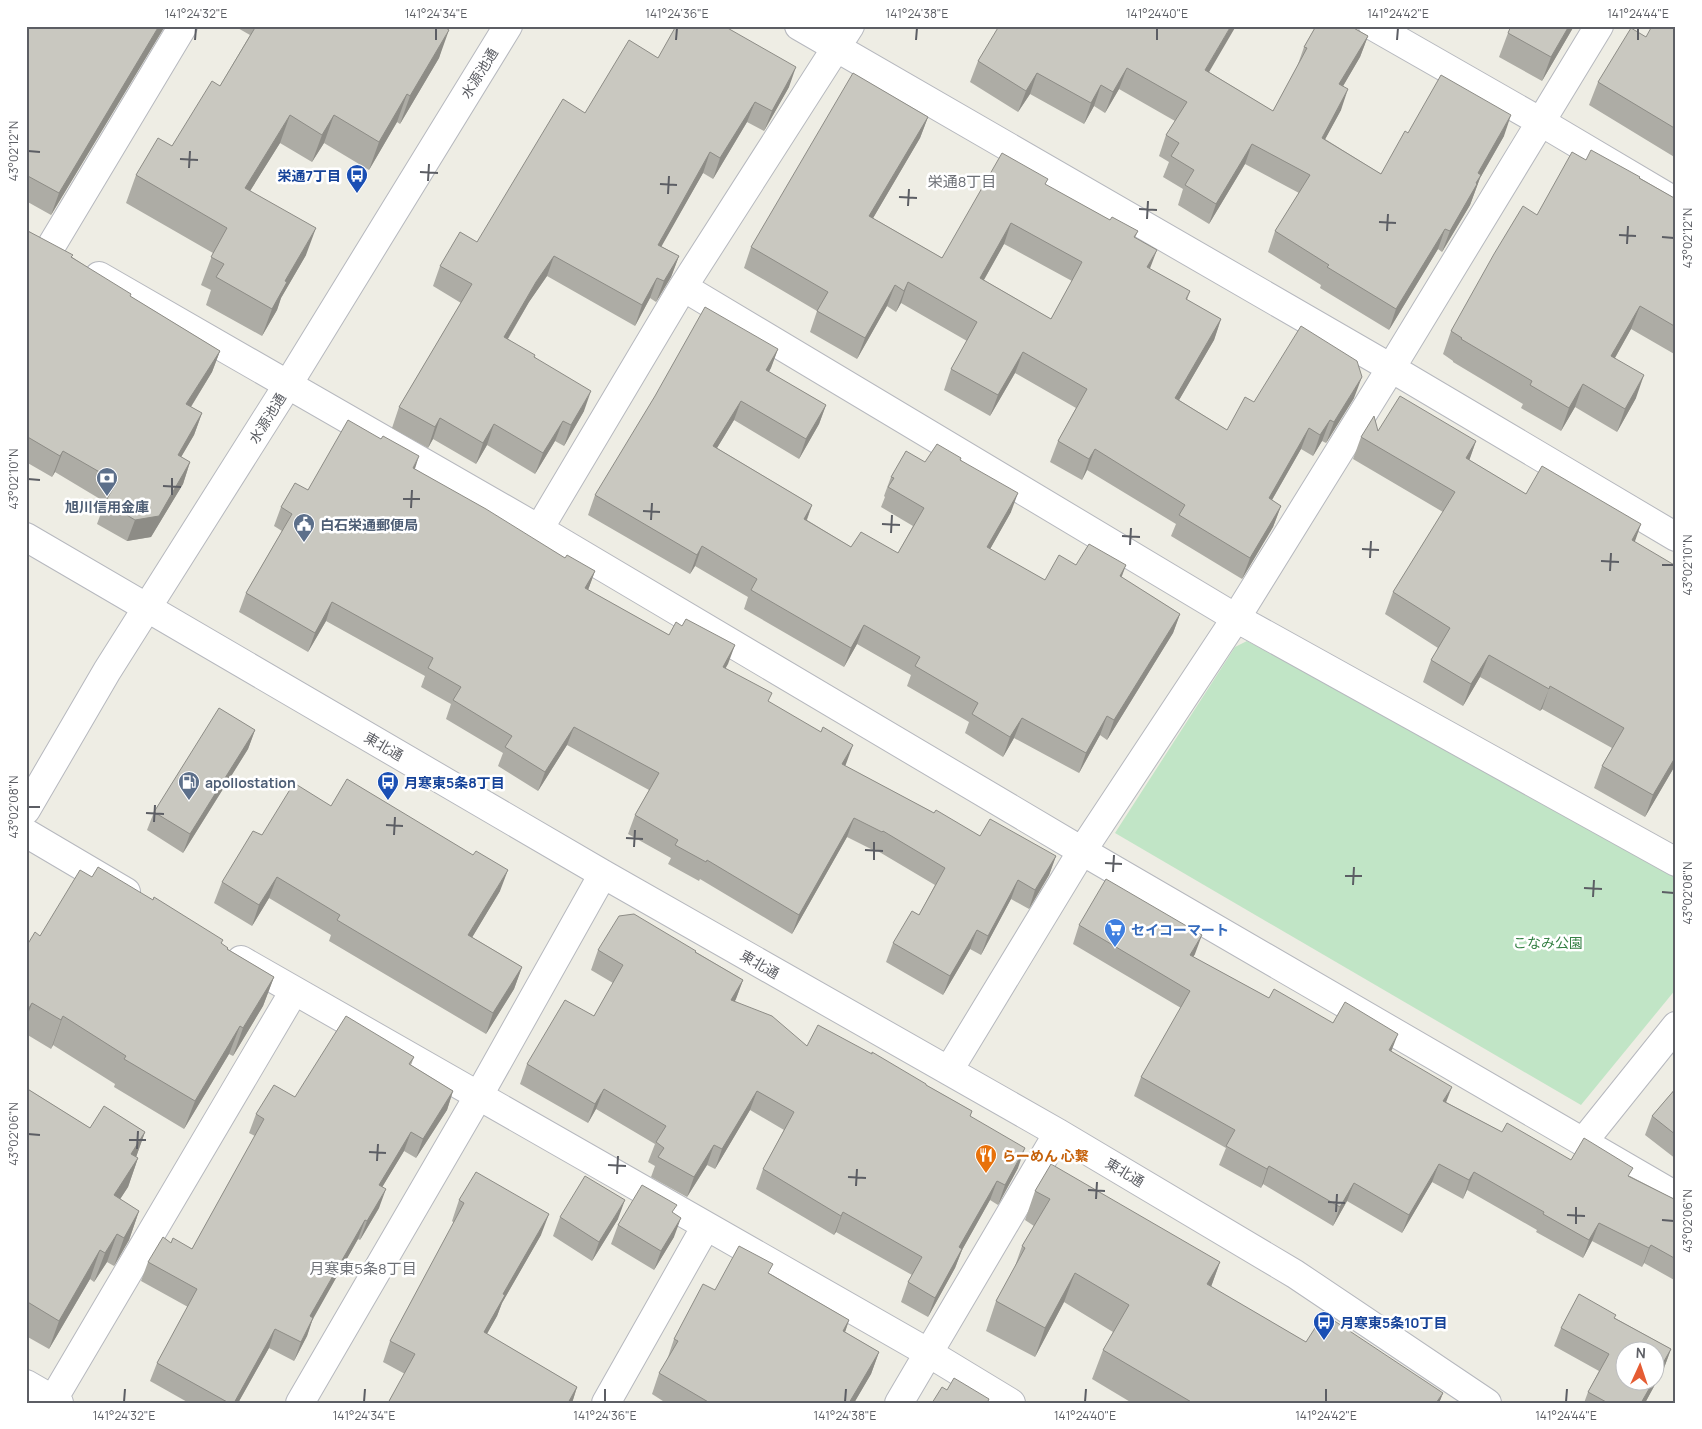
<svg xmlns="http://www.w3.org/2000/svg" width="1702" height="1429" viewBox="0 0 1702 1429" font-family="Manrope,'Noto Sans JP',sans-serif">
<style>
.green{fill:#c1e5c6}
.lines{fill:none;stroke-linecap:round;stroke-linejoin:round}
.minor-casing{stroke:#b6b8be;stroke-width:30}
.minor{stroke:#fff;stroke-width:28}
.wall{fill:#adaca5;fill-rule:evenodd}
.shaded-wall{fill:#8d8c86}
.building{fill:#c9c8c0;stroke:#8d8c86;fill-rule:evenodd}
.ticks{fill:none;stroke:#5c5e64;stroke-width:2}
.labels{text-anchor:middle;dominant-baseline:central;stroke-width:5;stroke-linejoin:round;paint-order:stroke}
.street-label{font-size:14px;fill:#5c5e64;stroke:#fff}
.transit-label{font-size:14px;font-weight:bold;fill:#164399;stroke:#fff;text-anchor:start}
.service-label{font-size:14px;font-weight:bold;fill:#4e5e75;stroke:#fff;text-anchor:start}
.shop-label{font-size:14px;font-weight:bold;fill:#366cbe;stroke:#fff;text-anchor:start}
.park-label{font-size:14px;fill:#368145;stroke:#fff}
.food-label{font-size:14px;font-weight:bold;fill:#c56008;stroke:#fff;text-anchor:start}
.neighbourhood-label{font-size:15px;fill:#6d7076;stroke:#fff}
.neatline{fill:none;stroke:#5c5e64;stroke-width:2}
.ticks-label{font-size:12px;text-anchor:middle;fill:#5c5e64}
</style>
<rect width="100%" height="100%" fill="#eeede4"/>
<!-- green -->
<path class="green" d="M1247,641L1676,870V989L1581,1105L1115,833L1235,647Z"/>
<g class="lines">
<!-- minor casing -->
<g class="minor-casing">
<path id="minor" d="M799,26L1391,368L1676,537
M1373,26L1541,122L1676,202
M50,248L183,26
M99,276L539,529L1082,851L1676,1196
M683,287L1236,618L1676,862
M539,529L683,287L850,26
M26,537L603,874L1058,1133L1295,1274L1487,1403
M26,810L107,671L287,386L508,26
M26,833L126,892
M241,960L927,1352L1011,1403
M949,1070L1082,851L1236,618L1391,368L1599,26
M1583,1142L1676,1026
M26,1384L59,1403
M51,1403L294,991
M300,1403L479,1095L603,874
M606,1403L706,1226
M899,1403L1058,1133"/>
</g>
<!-- minor -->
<use href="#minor" class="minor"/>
</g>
<!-- wall -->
<path class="wall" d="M26,26H165L51,215L26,201Z
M236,26H449L447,29L439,58L400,124L397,122L369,170L324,143L312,162L280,143L250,191L306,255L281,298L277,310L262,336L206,305L211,290L201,285L213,253L126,203L136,175L172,146L220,86L250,35L236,27Z
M1316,26H1351L1368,36L1360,57L1343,86L1341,110L1325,139L1381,174L1408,133L1504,136L1480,178L1470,205L1442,252L1438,249L1389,330L1320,288L1321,285L1268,252L1275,231L1299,193L1245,164L1209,224L1178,205L1183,189L1163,177L1169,162L1159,156L1166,135L1175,121L1119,89L1105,113L1094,106L1084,124L1030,94L1018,112L970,82L978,61L1209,72L1273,111L1297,67L1304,47Z
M1574,26L1542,81L1499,57L1508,33Z
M1676,26V158L1589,105L1598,82L1646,37Z
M658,58L789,87L764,131L747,122L713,179L703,173L661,246L679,256L671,277L656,302L650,298L635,326L547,276L529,302L508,339L535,357L584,411L564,446L555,441L535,474L487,445L476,464L433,439L428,448L392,428L399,407L461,303L433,286L440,266L477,242L585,113Z
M928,117L920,138L873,218L942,258L1046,185L1110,220L1138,231L1135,238L1150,269L1190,291L1187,300L1221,319L1214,340L1179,400L1227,430L1254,402L1354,398L1326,443L1322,441L1313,456L1301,449L1272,500L1281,506L1273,527L1242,579L1171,536L1176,524L1087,470L1082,480L1050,462L1058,441L1076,408L1015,373L990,416L944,390L951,369L967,341L901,303L896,312L887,306L857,359L810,332L817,311L744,268L751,247ZM1004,244L1072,281L1051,319L984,280Z
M1586,160L1640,178L1676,199V355L1631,329L1615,358L1636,398L1617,432L1575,407L1561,431L1521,408L1523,404L1453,362V361L1443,354L1451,331L1537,215Z
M26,230L72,257L130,296L220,351L212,372L191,407L202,413L194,435L181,457L190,462L183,484L151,537L127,541L97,524L105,502L55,472L52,477L26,462Z
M778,349L769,372L826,405L819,424L799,459L734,420L717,448L812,505L807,520L851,547L898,553L913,526L881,507L885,497L884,496L891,477L925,462L961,460L1011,512L990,549L1045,580L1076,565H1126L1121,577L1180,614L1173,633L1107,740L1100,735L1079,773L1014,738L1003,757L965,733L969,722L907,686L911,675L857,644L844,667L744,609L748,597L695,566L690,574L588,515L595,495Z
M1361,437L1476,441L1469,460L1526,494L1641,524L1634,541L1676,764L1645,817L1594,788L1602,766L1612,748L1542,709L1540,711L1480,677L1463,706L1423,682L1431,660L1438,648L1385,614L1393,592L1443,512L1353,459Z
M381,439L415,469L565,558L595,571L588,590L669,635L682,626L735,645L725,668L846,764L845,766L934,813L980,836L1056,856L1049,875L1029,909L1011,899L981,955L970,949L943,995L886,962L893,943L919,915L935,885L876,850L875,851L847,837L792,934L700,879L699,881L668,864L671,858L628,834L635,815L649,790L567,745L538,791L498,766L503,753L446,719L451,704L421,687L425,676L326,621L308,652L239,612L246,593L282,531L274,526L281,507L308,490Z
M255,730L248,749L183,853L147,830L154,812Z
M331,806L500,891L472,937L522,967L514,989L486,1034L329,941L331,935L269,898L252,926L214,903L222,882L262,835Z
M92,877L221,944L227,949L274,977L263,1006L233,1056L229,1054L184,1129L114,1087L115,1084L53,1045L51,1049L26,1034V947L40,936Z
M1079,925L1195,954L1193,957L1269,998L1333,1023L1392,1052L1446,1102L1502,1132L1571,1160L1630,1176L1676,1200V1281L1644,1263L1642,1267L1592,1241L1583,1258L1536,1232L1537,1230L1467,1190L1463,1199L1432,1182L1402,1233L1347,1201L1333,1226L1263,1184L1261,1188L1219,1165L1226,1148L1134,1096L1141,1077L1181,1008L1073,944Z
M598,950L696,952L743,980L735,1001L807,1046L926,1085L972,1111L970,1116L1018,1168L998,1205L990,1200L962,1250L955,1268L928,1317L901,1302L908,1282L912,1275L836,1232L834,1235L756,1189L763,1169L784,1130L750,1110L715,1169L707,1165L687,1197L651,1177L655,1166L648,1162L655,1144L596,1109L588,1123L520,1084L527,1064L594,1016L613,983L591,970Z
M414,1057L411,1065L453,1091L447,1110L416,1158L404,1151L382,1187L379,1208L360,1240L358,1239L313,1318L307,1336L294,1361L269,1348L238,1403H189L150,1381L157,1363L188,1307L141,1281L148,1262L171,1243L192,1249L255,1136L249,1133L256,1114L295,1097Z
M26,1088L90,1128L145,1132L136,1157L138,1158L128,1187L120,1199L139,1211L129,1240L114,1266L107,1262L94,1282L90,1279L49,1349L26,1336Z
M1676,1088V1159L1645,1135L1652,1116Z
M1035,1191L1220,1262L1211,1287L1306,1342L1443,1393L1439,1403H1132L1092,1379L1103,1350L1113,1332L1064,1302L1035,1357L986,1331L996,1301L1014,1269L1022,1246L1034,1226L1025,1220Z
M459,1200L541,1235L502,1303L497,1316L487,1334L577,1387L572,1403H388L405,1374L383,1362L390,1341L454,1223L452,1221Z
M673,1214L674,1237L654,1270L611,1244L618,1225Z
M560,1217L618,1219L592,1261L553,1236Z
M769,1273L849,1320L845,1332L879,1352L871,1374L854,1403H666L652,1394L659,1373L667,1360L674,1339L715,1290Z
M1615,1318L1671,1349L1664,1368L1645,1403H1584L1588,1392L1599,1371L1554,1346L1561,1328Z"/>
<!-- shaded-wall -->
<path class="shaded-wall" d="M159,26H165L51,215L59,193Z
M1231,26H1236L1198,91L1205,70Z
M1569,26H1574L1542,81L1551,57Z
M449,30L439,58L400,124L410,96Z
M1368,36L1360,57L1332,105L1339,84Z
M796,67L789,87L764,131L772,111Z
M1127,68L1119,89L1105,113L1113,92Z
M1037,73L1030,94L1018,112L1026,91Z
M1101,85L1094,106L1084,124L1091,103Z
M1348,89L1341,110L1315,158L1322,138Z
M407,94L397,122L369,170L379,142Z
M755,102L747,122L713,179L720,158Z
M290,115L280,143L235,215L245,188Z
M334,115L324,143L312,162L322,135Z
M1511,115L1504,136L1480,178L1470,205L1442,252L1450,231L1478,173Z
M928,117L920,138L862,237L869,216Z
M1252,144L1245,164L1209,224L1216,204Z
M710,152L703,173L651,265L658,245Z
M1011,223L1004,244L973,299L980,278Z
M316,228L306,255L281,298L277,310L262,336L272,309L285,281Z
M1445,229L1438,249L1389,330L1396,309Z
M1157,250L1149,271L1147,267Z
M554,256L547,276L529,302L497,357L504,337L536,282Z
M679,256L671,277L656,302L664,281Z
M657,278L650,298L635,326L642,305Z
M908,282L901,303L896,312L904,291Z
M895,285L887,306L857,359L865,338Z
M1640,306L1631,329L1603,379L1611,356Z
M1221,319L1214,340L1168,419L1175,398Z
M778,349L771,368L759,390L766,370Z
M220,351L212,372L179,426L186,404Z
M1023,352L1015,373L990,416L998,395Z
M1644,375L1636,398L1617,432L1625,409Z
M1362,377L1354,398L1326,443L1334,422Z
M1583,384L1575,407L1561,431L1569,408Z
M591,391L584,411L564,446L571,425Z
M741,401L734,420L706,466L713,446Z
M826,405L819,424L799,459L806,439Z
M202,413L194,435L170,476L178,455Z
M440,418L433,439L428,448L435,427Z
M1330,420L1322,441L1313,456L1320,435Z
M563,421L555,441L535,474L543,453Z
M494,424L487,445L476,464L483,443Z
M1309,428L1301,449L1261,519L1269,498Z
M1476,441L1468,464L1466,458Z
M1095,449L1087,470L1082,480L1089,459Z
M63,451L55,472L52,477L60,456Z
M419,456L413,475V468Z
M190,462L183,484L151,537L127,541L135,520Z
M1018,493L1011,512L980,567L987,547Z
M812,505L805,524L804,519Z
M1281,506L1273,527L1242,579L1250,558Z
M1641,524L1633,547L1632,540Z
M702,546L695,566L690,574L697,555Z
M1126,565L1119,584L1120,576Z
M595,571L588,590L585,588Z
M332,602L326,621L308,652L315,633Z
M1180,614L1173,633L1107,740L1114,720Z
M864,625L857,644L844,667L851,648Z
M735,645L728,664L716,685L723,667Z
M1489,655L1480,677L1463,706L1471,684Z
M1550,686L1542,709L1540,711L1549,689Z
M1107,716L1100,735L1079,773L1086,753Z
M1022,718L1014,738L1003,757L1010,737Z
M574,727L567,745L538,791L545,772Z
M255,730L248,749L183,853L190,834Z
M853,745L846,764L835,783L842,764Z
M1676,756V764L1645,817L1653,795Z
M854,818L847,837L792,934L799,915Z
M1056,856L1049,875L1029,909L1035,890Z
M508,870L500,891L461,956L468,935Z
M277,877L269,898L252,926L259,905Z
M1018,880L1011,899L981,955L988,936Z
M977,930L970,949L943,995L950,976Z
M1202,935L1195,954L1183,974L1190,955Z
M522,967L514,989L486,1034L493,1013Z
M274,977L263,1006L233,1056L243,1028Z
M743,980L736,999L724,1020L731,1000Z
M32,1003L26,1020V1013Z
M63,1016L53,1045L51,1049L61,1020Z
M240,1026L229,1054L184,1129L195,1101Z
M1398,1034L1391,1052L1389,1050Z
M1452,1087L1445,1105L1443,1101Z
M604,1089L596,1109L588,1123L595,1104Z
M453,1091L447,1110L416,1158L423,1139Z
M757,1091L750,1110L715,1169L722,1149Z
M145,1132L135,1160L131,1154Z
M411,1132L404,1151L372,1204L379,1185Z
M714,1145L707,1165L687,1197L694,1177Z
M1025,1148L1018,1168L998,1205L1005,1185Z
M138,1158L128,1187L104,1224L114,1195Z
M1439,1164L1432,1182L1402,1233L1409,1215Z
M1269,1166L1263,1184L1261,1188L1267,1169Z
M1474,1172L1467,1190L1463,1199L1469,1180Z
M997,1181L990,1200L962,1250L955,1268L928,1317L935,1298L959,1247Z
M1354,1183L1347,1201L1333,1226L1340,1207Z
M386,1189L379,1208L360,1240L367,1221Z
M625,1200L618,1219L592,1261L599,1242Z
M139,1211L129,1240L114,1266L124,1238Z
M843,1212L836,1232L834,1235L841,1216Z
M549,1214L541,1235L502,1303L497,1316L476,1353L484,1332L503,1294Z
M681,1218L674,1237L654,1270L661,1251Z
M365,1220L358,1239L304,1335L310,1316Z
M1599,1223L1592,1241L1583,1258L1589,1240Z
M117,1234L107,1262L94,1282L105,1253Z
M1651,1245L1644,1263L1642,1267L1649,1248Z
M100,1250L90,1279L49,1349L59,1321Z
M1220,1262L1209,1292L1207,1284Z
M1075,1273L1064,1302L1035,1357L1045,1328Z
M313,1318L307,1336L294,1361L301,1342Z
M849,1320L842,1341L843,1331Z
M275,1329L269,1348L238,1403H234Z
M1671,1349L1664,1368L1645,1403H1641L1653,1382H1654V1379Z
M879,1352L871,1374L854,1403H849Z
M577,1387L572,1403H568Z
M1443,1393L1439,1403H1436Z"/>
<!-- building -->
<path class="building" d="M26,26H159L59,193L26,175Z
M256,26H443L449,30L410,96L407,94L379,142L334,115L322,135L290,115L245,188L316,228L285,281L287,282L272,309L216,277L224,264L211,257L227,228L136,175L158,138L172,146L212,81L220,86Z
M676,26H724L796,67L772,111L755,102L720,158L710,152L658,245L679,256L664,281L657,278L642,305L554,256L536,282L504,337L535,355L534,357L591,391L571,425L563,421L543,453L494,424L483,443L440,418L435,427L399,407L472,284L440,266L460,232L477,242L563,99L585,113L629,40L658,58Z
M999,26H1231L1205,70L1273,111L1307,48L1304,47L1316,26H1350L1368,36L1339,84L1348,89L1322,138L1381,174L1405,131L1408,133L1441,75L1511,115L1478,173L1481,175L1476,183L1477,184L1450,231L1445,229L1396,309L1327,267L1329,265L1275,231L1310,175L1252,144L1216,204L1185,185L1194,170L1171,156L1179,143L1166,135L1187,102L1127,68L1113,92L1101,85L1091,103L1037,73L1026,91L978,61Z
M1511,26H1569L1551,57L1508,33Z
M1652,26H1676V129L1598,82L1631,28L1646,37Z
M853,73L928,117L869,216L942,258L1002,153L1048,179L1045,184L1110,220L1112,217L1138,231L1134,237L1157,250L1147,267L1190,291L1186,299L1221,319L1175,398L1227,430L1245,397L1254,402L1301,326L1357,361L1362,377L1334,422L1330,420L1320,435L1309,428L1269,498L1281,506L1250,558L1179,515L1185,505L1095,449L1089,459L1058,441L1087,389L1023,352L998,395L951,369L977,322L908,282L904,291L895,285L865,338L817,311L828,292L751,247ZM1011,223L1082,262L1051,319L980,278Z
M1591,150L1640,177L1639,178L1676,199V327L1640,306L1611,356L1644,375L1625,409L1583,384L1569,408L1530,385L1532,381L1461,339L1462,338L1451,331L1494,254L1523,206L1537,215L1572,152L1586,160Z
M26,230L73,255L71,257L131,294L130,296L220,351L186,404L202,413L178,455L190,462L159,516L135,520L105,502L117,482L63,451L60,456L26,436Z
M705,307L778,349L766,370L826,405L806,439L741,401L713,446L812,505L804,519L851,547L861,532L898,553L924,508L888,487L894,478L891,477L906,451L925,462L937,444L961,458L960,460L1018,493L987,547L1045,580L1059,555L1076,565L1089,544L1126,565L1120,576L1180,614L1114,720L1107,716L1086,753L1022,718L1010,737L972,714L978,703L915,666L920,657L864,625L851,648L751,590L757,579L702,546L697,555L595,495L655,396Z
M1400,396L1476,441L1466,458L1526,494L1542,466L1641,524L1632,540L1676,566V756L1653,795L1602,766L1624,728L1550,686L1549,689L1489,655L1471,684L1431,660L1450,628L1393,592L1455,492L1361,437L1374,416L1378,431Z
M348,420L381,439L383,436L419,456L413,468L486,509L565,558L567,555L595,571L585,588L669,635L676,622L682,626L686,619L735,645L723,667L772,693L768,701L821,732L823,727L853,745L842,764L934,813L936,810L980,836L990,819L1056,856L1035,890L1018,880L988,936L977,930L950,976L893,943L912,911L919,915L945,868L883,831L882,832L854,818L799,915L707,860L706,862L675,845L678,840L635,815L659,773L574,727L545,772L505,747L512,736L453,700L461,687L428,668L433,658L332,602L315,633L246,593L292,514L281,507L295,483L308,490Z
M219,708L255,730L190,834L154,812Z
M347,779L473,855L476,851L508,870L468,935L522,967L493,1013L337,920L340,915L277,877L259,905L222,882L253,831L262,835L294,783L331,806Z
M98,867L153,900L154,897L223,940L221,943L228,948L227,949L274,977L243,1028L240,1026L195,1101L124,1059L126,1056L63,1016L61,1020L32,1003L26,1013V947L35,932L40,936L80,870L92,877Z
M1106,879L1202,935L1190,955L1269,998L1274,989L1333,1023L1345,1002L1398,1034L1389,1050L1452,1087L1443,1101L1502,1132L1507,1123L1571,1160L1584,1138L1633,1168L1628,1176L1676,1200V1259L1651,1245L1649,1248L1599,1223L1589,1240L1543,1214L1544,1212L1474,1172L1469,1180L1439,1164L1409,1215L1354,1183L1340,1207L1269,1166L1267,1169L1226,1146L1235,1130L1141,1077L1190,991L1079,925Z
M634,914L696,951L695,952L743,980L731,1000L772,1016L807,1046L818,1025L872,1054V1052L926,1084V1085L972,1111L970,1116L1025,1148L1005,1185L997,1181L959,1247L962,1249L935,1298L908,1282L922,1257L843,1212L841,1216L763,1169L794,1112L757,1091L722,1149L714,1145L694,1177L658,1157L664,1148L656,1142L666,1126L604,1089L595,1104L527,1064L565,1000L594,1016L623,965L598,950L619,916Z
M346,1016L414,1057L409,1064L453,1091L423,1139L411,1132L379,1185L386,1189L367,1221L365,1220L310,1316L313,1318L301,1342L275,1329L234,1403H229L157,1363L197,1289L148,1262L163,1237L171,1243L173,1238L192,1249L264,1119L256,1114L274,1085L295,1097Z
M26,1088L90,1128L104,1106L145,1132L131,1154L138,1158L114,1195L139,1211L124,1238L117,1234L105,1253L100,1250L59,1321L26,1301Z
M1676,1088V1135L1652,1116Z
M1051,1164L1220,1262L1207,1284L1306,1342L1324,1314L1443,1393L1436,1403H1193L1103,1350L1129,1305L1075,1273L1045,1328L996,1301L1025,1248L1022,1246L1050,1199L1035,1191Z
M476,1172L549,1214L503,1294L505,1295L484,1332L577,1387L568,1403H388L415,1354L390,1341L464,1203L459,1200Z
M585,1176L625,1200L599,1242L560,1217Z
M642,1185L677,1205L672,1212L681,1218L661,1251L618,1225Z
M739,1246L773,1264L768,1273L849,1320L843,1331L879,1352L849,1403H710L659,1373L678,1341L674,1339L703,1284L715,1290Z
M1579,1294L1616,1315L1614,1318L1671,1349L1654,1379V1352H1624V1382H1653L1641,1403H1608L1588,1392L1609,1354L1561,1328Z
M954,1378L989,1399L987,1403H932L942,1387L947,1390Z"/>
<!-- ticks -->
<path class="ticks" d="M195,40L196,28M436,40V28M676,40L677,28M916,40L917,28M1157,40V28M1397,40L1398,28M1638,40V28M28,151L40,152M180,159L198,160M189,168L190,151M420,172L438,173M428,181L429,164M660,184L677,185M668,194L669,176M899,197L917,198M908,206L909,189M1139,209L1157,210M1147,219L1148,201M1379,222L1396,223M1387,231L1388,214M1619,235L1636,236M1662,237L1674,238M1627,244L1628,226M28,479L40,480M163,486L181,487M172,495V478M403,499H420M411,508L412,490M643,511L660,512M651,520L652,503M882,524L900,525M891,533L892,515M1122,536L1140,537M1130,545L1131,528M1362,549L1379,550M1370,558L1371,541M1601,561L1619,562M1662,565H1674M1610,571L1611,553M28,807H40M146,813L164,814M154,822L155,805M386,825L403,826M394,835L395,817M626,838L643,839M634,847L635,830M865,850L883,851M874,860V842M1105,863L1122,864M1113,872L1114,855M1345,876H1362M1353,885L1354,867M1584,888L1602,889M1662,892L1674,893M1593,897L1594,880M28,1134L40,1135M129,1140H146M137,1149L138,1131M369,1152L386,1153M377,1161L378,1144M608,1165L626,1166M617,1174L618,1156M848,1177L866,1178M856,1186L857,1169M1088,1190L1105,1191M1096,1199L1097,1182M1328,1202L1345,1203M1336,1212L1337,1194M1567,1215L1585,1216M1662,1220L1674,1221M1576,1224V1207M124,1402L125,1389M364,1402L365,1389M605,1402V1389M845,1402L846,1389M1085,1402L1086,1389M1326,1402V1389M1566,1402L1567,1389"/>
<!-- icons -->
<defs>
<g id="bus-pin" transform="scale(1.125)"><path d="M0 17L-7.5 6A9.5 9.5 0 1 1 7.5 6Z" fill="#1a4fb4" stroke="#fff"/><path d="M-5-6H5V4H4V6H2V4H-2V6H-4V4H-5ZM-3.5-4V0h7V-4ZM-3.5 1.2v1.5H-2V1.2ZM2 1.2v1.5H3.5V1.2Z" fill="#fff"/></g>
<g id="bank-pin" transform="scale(1.125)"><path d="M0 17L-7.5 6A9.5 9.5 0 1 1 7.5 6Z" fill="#5c6f8a" stroke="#fff"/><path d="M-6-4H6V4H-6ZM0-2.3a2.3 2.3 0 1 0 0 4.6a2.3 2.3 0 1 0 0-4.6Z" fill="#fff"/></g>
<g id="civic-pin" transform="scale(1.125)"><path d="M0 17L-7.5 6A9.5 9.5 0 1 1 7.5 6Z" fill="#5c6f8a" stroke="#fff"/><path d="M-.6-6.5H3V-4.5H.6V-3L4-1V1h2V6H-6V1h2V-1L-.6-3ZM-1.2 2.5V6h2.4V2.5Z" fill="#fff"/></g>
<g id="fuel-pin" transform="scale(1.125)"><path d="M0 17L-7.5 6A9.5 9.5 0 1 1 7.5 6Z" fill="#5c6f8a" stroke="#fff"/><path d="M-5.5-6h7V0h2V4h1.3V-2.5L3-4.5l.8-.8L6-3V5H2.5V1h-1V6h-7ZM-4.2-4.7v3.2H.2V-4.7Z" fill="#fff"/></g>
<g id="supermarket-pin" transform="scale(1.125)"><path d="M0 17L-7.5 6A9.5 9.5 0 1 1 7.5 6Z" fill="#3f7fe0" stroke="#fff"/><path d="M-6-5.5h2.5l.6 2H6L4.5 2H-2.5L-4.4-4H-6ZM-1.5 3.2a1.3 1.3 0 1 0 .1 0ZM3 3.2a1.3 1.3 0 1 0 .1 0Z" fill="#fff"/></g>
<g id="restaurant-pin" transform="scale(1.125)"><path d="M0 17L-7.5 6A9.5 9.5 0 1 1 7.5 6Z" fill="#e8710a" stroke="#fff"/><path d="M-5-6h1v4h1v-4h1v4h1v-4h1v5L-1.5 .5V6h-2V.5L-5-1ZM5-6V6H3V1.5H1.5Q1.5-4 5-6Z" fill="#fff"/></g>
</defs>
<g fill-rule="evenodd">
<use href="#bus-pin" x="357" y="175"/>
<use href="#bank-pin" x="107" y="478"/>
<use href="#civic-pin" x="304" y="524"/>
<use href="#fuel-pin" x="189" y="782"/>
<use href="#bus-pin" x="388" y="782"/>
<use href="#supermarket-pin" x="1115" y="929"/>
<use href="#restaurant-pin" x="986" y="1155"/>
<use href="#bus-pin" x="1324" y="1322"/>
</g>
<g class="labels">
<!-- street labels -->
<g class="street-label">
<text transform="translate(479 73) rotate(-58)">水源池通</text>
<text transform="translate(267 418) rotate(-58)">水源池通</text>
<text transform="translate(384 746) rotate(30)">東北通</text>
<text transform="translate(760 964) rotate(30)">東北通</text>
<text transform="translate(1125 1172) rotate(31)">東北通</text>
</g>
<!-- transit labels -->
<g class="transit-label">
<text x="341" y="175" text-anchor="end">栄通7丁目</text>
<text x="404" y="782">月寒東5条8丁目</text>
<text x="1340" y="1322">月寒東5条10丁目</text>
</g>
<!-- service labels -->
<g class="service-label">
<text x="107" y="506" text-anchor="middle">旭川信用金庫</text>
<text x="320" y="524">白石栄通郵便局</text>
<text x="205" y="782">apollostation</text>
</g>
<!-- shop labels -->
<g class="shop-label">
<text x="1131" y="929">セイコーマート</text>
</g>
<!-- park labels -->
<g class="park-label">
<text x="1548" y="942">こなみ公園</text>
</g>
<!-- food labels -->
<g class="food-label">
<text x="1002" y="1155">らーめん 心繋</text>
</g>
<!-- neighbourhood labels -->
<g class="neighbourhood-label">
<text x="962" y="181">栄通8丁目</text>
<text x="363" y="1268">月寒東5条8丁目</text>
</g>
</g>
<!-- border -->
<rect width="1702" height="1429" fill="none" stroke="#ffffff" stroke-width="55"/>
<!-- north arrow -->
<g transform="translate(1640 1366) rotate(3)"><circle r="24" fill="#ffffff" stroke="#bebfc1"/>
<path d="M0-4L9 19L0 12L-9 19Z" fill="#e55c33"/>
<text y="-8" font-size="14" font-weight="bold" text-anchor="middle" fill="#5c5e64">N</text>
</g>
<rect x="28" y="28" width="1646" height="1374" class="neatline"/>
<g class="ticks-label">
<text x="196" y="18">141°24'32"E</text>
<text x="436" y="18">141°24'34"E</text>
<text x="677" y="18">141°24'36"E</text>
<text x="917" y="18">141°24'38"E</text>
<text x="1157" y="18">141°24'40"E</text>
<text x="1398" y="18">141°24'42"E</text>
<text x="1638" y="18">141°24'44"E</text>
<text transform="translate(14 151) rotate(-90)" y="4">43°02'12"N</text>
<text transform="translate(1688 238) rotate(-90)" y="4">43°02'12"N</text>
<text transform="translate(14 479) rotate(-90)" y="4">43°02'10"N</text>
<text transform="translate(1688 565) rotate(-90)" y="4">43°02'10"N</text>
<text transform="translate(14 807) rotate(-90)" y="4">43°02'08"N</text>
<text transform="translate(1688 893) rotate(-90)" y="4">43°02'08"N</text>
<text transform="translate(14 1134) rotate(-90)" y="4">43°02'06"N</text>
<text transform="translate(1688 1221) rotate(-90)" y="4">43°02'06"N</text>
<text x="124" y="1420">141°24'32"E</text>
<text x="364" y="1420">141°24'34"E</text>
<text x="605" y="1420">141°24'36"E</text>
<text x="845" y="1420">141°24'38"E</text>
<text x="1085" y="1420">141°24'40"E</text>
<text x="1326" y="1420">141°24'42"E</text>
<text x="1566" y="1420">141°24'44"E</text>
</g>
</svg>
